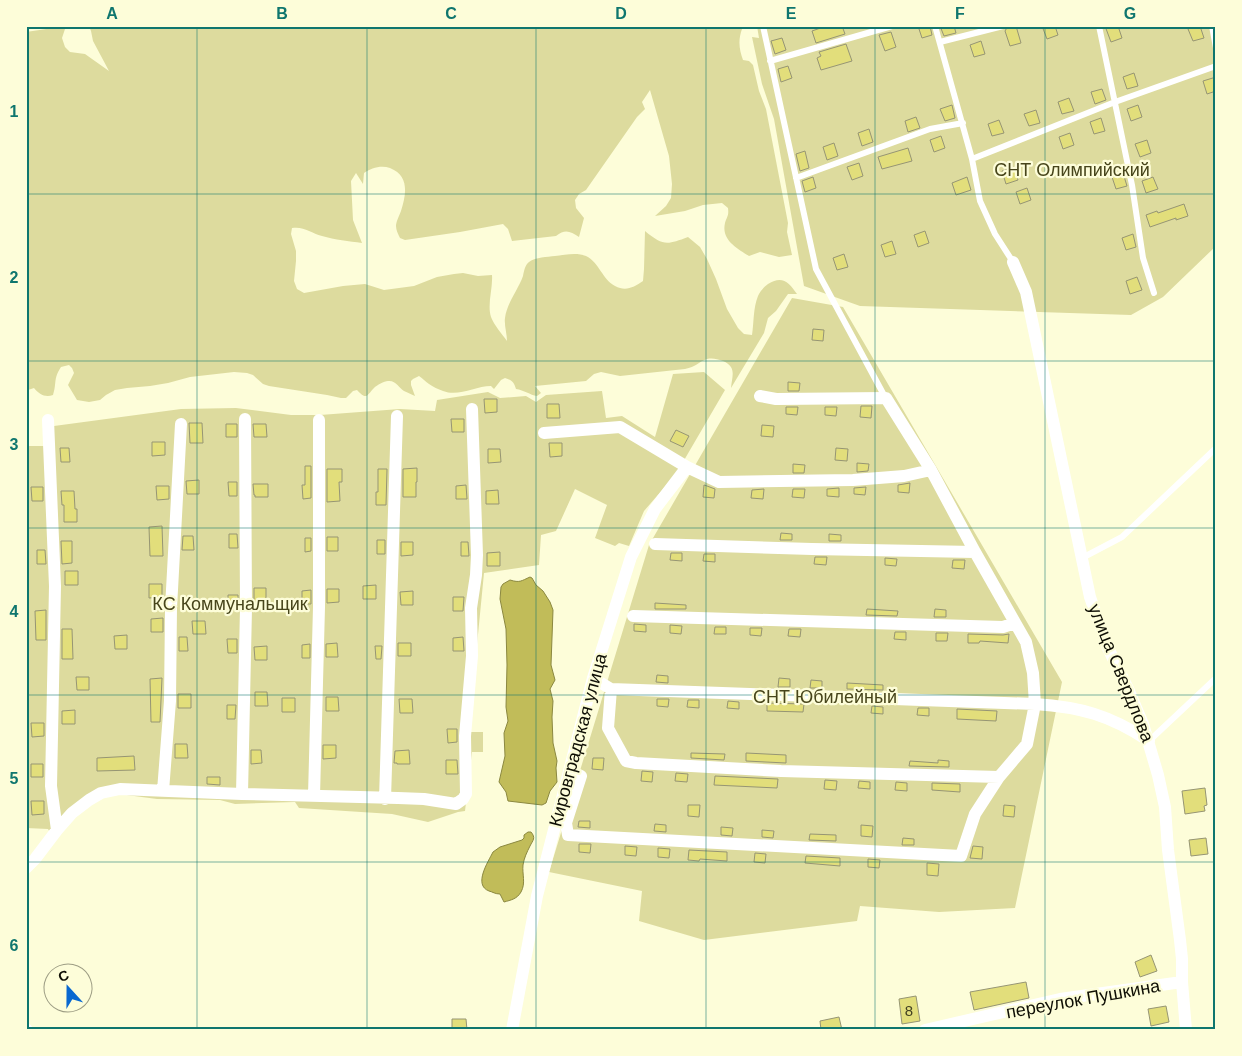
<svg xmlns="http://www.w3.org/2000/svg" width="1242" height="1056" viewBox="0 0 1242 1056" font-family="Helvetica,sans-serif">
<style>
.green{fill:#dddb9e}
.water{fill:#c1bc59;stroke:#8b8840}
.building{fill:#e2de7b;stroke:#969574}
.lines{fill:none;stroke-linecap:round;stroke-linejoin:round}
.lane{stroke:#fff;stroke-width:6}
.street{stroke:#fff;stroke-width:12}
.grid{fill:none;stroke:#0f766e;stroke-width:1;stroke-opacity:0.55}
.labels{text-anchor:middle;dominant-baseline:central;stroke-width:4.5;stroke-linejoin:round;paint-order:stroke}
.number-label{font-size:15px;fill:#434222}
.park-label{font-size:18px;fill:#47451b;stroke:#fdfdd9}
.street-label{font-size:18px;fill:#0e0e04;stroke:#fdfdd9}
.neatline{fill:none;stroke:#0f766e;stroke-width:2}
.grid-label{font-size:16px;text-anchor:middle;font-weight:bold;fill:#0f766e}
</style>
<rect width="100%" height="100%" fill="#fdfdd9"/>
<!-- green -->
<path class="green" d="M89,26H753V29L748,27L742,29C738,40 739,49 743,60L749,61L753,65L759,91L766,109L788,223L787,232L792,255L779,257L760,252L749,256C737,248 721,240 725,223C727,216 729,216 728,208L722,203L703,205L685,211L655,216L666,206L671,198L672,184L669,156L650,90L642,102L645,109L637,117L586,190L579,194L575,200L576,208L584,218L579,237C570,231 565,229 556,236L512,241L508,229L503,224L460,232L405,240L400,238C398,234 396,230 396,226C396,222 399,216 401,211C406,195 410,176 390,168C381,165 371,168 364,173L363,184L356,173L351,181L353,220L362,243C349,241 335,240 322,236C311,233 304,226 292,228L291,234L296,251V261L294,281L297,289L304,293L343,286L365,284L384,290L414,286L437,277L454,274L463,273L478,276L492,275C493,289 487,304 491,317C494,325 502,334 507,341C507,334 504,325 505,318C507,303 518,290 523,276C524,271 525,265 529,262C536,257 547,257 555,256C565,255 576,252 586,256C599,262 602,279 615,286C626,292 634,287 643,281L644,269L645,231C663,246 667,245 688,237L700,247L707,259L716,279L727,309L738,328L744,334L752,335C754,323 753,308 758,296C760,291 764,287 768,284C782,275 789,282 797,294H788L776,311L768,318L764,333L731,388C732,376 737,367 723,361C717,359 713,358 707,359C698,362 696,367 685,369L620,376L601,372L594,374L586,381L535,386L541,393L537,396C530,395 524,390 516,389C514,382 512,380 505,378L501,380L494,389L491,386C475,386 459,397 443,391C438,389 433,387 429,384C425,381 423,379 419,376L413,379L411,381V385L415,396C411,394 408,393 404,391C399,388 396,380 388,381C384,381 377,385 374,388C367,395 367,401 357,390L353,391L346,398H341L327,395L269,386L263,384L253,375L247,373L234,372L190,377L168,383L150,386L127,388L115,390L106,395L100,400L89,402L77,400L68,385L74,373L72,368L69,365L61,367C53,379 57,383 53,395C45,398 39,394 34,388L28,390L27,394V399H26V32L53,28L65,29L62,38L65,47L70,52L85,54L109,71L93,41L91,31Z
M757,26H1216V246L1163,297L1131,315L860,306L804,286L774,119L762,84L752,37L759,38Z
M792,298L843,307L1062,682L1015,908L939,912L860,906L857,921L704,940L639,921L642,891L549,872L649,545Z
M704,372L725,390L676,474L644,511L629,546L619,543L615,546L595,538L607,505L575,489L556,531L541,535L539,565L484,573L476,655L470,732H483V752H472L465,811L458,812L428,822L392,814L299,808L295,802L235,804L220,800L157,799L119,794L101,797L51,834L48,829L26,828V446H53L54,426L181,409L236,408L291,415H320L400,409L435,411L437,400L488,392L500,398L526,396L536,402L546,395L602,391L606,418L622,416L655,437L673,374Z"/>
<!-- water -->
<path class="water" d="M530,577L532,578L536,585L543,591L550,602L553,610L551,665L555,680L550,689L553,701L552,717L553,743L557,761L556,768L557,782L550,791L546,803L542,805L508,801L506,792L499,782L505,756L504,733L508,721L506,707L507,665L506,629L500,599L501,587L503,584L510,580C520,583 521,581 530,577Z
M528,832H531C536,838 533,840 530,846C527,852 524,858 523,865C522,874 526,883 521,892C517,899 511,900 504,902L500,894C495,894 493,892 489,891C473,885 488,862 493,852L500,847L522,840L524,838V835Z"/>
<!-- building -->
<path class="building" d="M826,26H842L845,34L816,43L812,31Z
M918,26H930L932,35L922,38Z
M940,26H954L956,33L944,36Z
M1008,26H1016L1021,43L1010,46L1005,31Z
M1042,26H1055L1058,35L1047,39Z
M1105,26H1118L1122,38L1111,42Z
M1197,26H1200L1204,38L1193,41L1188,29Z
M891,32L896,47L885,51L879,35Z
M782,38L786,50L775,54L771,41Z
M981,41L985,54L974,57L970,45Z
M846,44L852,61L821,70L817,58L821,56L819,52Z
M788,66L792,78L781,82L778,69Z
M1134,73L1138,86L1127,89L1123,77Z
M1216,77V91L1207,94L1203,81Z
M1102,89L1106,100L1095,104L1091,92Z
M1069,98L1074,111L1062,114L1058,102Z
M952,105L955,118L945,121L940,109Z
M1138,105L1142,117L1131,121L1127,109Z
M1036,110L1040,123L1029,126L1024,114Z
M916,117L920,128L908,132L905,121Z
M1101,118L1105,131L1094,134L1090,122Z
M999,120L1004,133L992,136L988,124Z
M869,129L873,142L862,146L858,133Z
M1070,133L1074,145L1063,149L1059,137Z
M941,136L945,148L934,152L930,140Z
M1147,140L1151,153L1140,157L1135,144Z
M834,143L838,156L827,160L823,147Z
M908,148L912,161L882,169L878,157Z
M805,151L809,168L800,171L796,154Z
M859,163L863,176L852,180L847,167Z
M1014,167L1018,180L1006,184L1002,171Z
M1123,173L1127,186L1116,189L1112,177Z
M813,177L816,188L805,192L802,181Z
M967,177L971,190L956,195L952,183Z
M1153,177L1158,189L1146,193L1142,181Z
M1027,188L1031,200L1020,204L1016,192Z
M1184,204L1188,216L1176,220V218L1150,227L1146,215L1157,211L1158,213Z
M925,231L929,243L918,247L914,235Z
M1133,234L1136,247L1126,250L1122,238Z
M892,241L896,254L885,257L881,245Z
M844,254L848,267L837,270L833,258Z
M1137,277L1142,290L1130,294L1126,281Z
M813,329L824,330L823,341L812,340Z
M788,382L800,383L799,391H788Z
M484,399H497V412L485,413Z
M547,404H559L560,418H547Z
M861,406H872L871,418L860,417Z
M786,407H798L797,415L786,414Z
M825,407H837L836,416L825,415Z
M451,419H464V432H452Z
M189,423H202L203,443H190Z
M226,424H237V437H226Z
M253,424H266L267,437H254Z
M762,425L774,426L773,437L761,436Z
M676,430L689,436L683,447L670,441Z
M152,442H165V455L152,456Z
M549,443H562V456L550,457Z
M60,448H69L70,462H61Z
M836,448L848,449L847,461L835,460Z
M488,449H500L501,462L488,463Z
M857,463L869,464L868,471L857,472Z
M793,464L805,465L804,473H793Z
M305,466H311V498L303,499L302,485H305Z
M417,468V482H416V497H403V469Z
M327,469H342V482H339L340,501L327,502Z
M378,469H387L386,505H376V492H378Z
M199,480V494H187L186,481Z
M228,482H237V496H229Z
M910,483L909,493L898,492V485Z
M253,484H268V497H255V495H254Z
M466,485L467,499H456V486Z
M704,485L707,486L715,489L714,498L703,497Z
M156,486H169V499L157,500Z
M31,487H43V501H32Z
M866,487L865,495L854,494V488Z
M839,488V497L827,496V489Z
M764,489L763,499L751,498L752,490Z
M793,489H805L804,498L792,497Z
M498,490L499,504H486V491Z
M61,491H74L75,509H77V522H64V505H62Z
M162,526L163,556H150L149,527Z
M781,533L792,534V540H780Z
M229,534H237L238,548H229Z
M829,534L841,535V541H829Z
M183,536H193L194,550H182Z
M327,537H338V551H327Z
M305,538H311V551L305,552Z
M377,540H385V554H377Z
M61,541H72V563L62,564Z
M401,542H413V555L401,556Z
M461,542H468L469,556H461Z
M37,550H45L46,564H37Z
M500,552V566H487V553Z
M671,553H682V561L670,560Z
M704,554H715V562L703,561Z
M815,557H827L826,565L814,564Z
M885,558L897,559L896,566L885,565Z
M953,560H965L964,569L952,568Z
M65,571H78V585H65Z
M149,584H162V597L149,598Z
M376,585V599H363V586Z
M254,588H266V602H254Z
M327,589H339V602L327,603Z
M311,590V604H302V591Z
M413,591V605H401L400,592Z
M228,595H238V609H228Z
M453,597H464L463,611H453Z
M655,603L686,605V609H655Z
M867,609L898,611L897,616L866,615Z
M935,609L946,610V617H934Z
M46,610V640H36L35,611Z
M163,618V632H151V619Z
M192,621H205L206,634H193Z
M634,624L646,625V632L634,631Z
M670,625L682,626L681,634L670,633Z
M715,627H726V634H714Z
M750,628H762L761,636L750,635Z
M62,629H72L73,659H62Z
M789,629H801L800,637L788,636Z
M895,632H906V640L894,639Z
M936,633H948L947,641H936Z
M968,634L1003,635L1009,634L1008,643L980,641L979,643H968Z
M127,635V649H115L114,636Z
M179,637H187L188,651H179Z
M463,637L464,651H453V638Z
M227,639H237V653H228Z
M337,643L338,657H326V644Z
M398,643H411V656H398Z
M310,644V658H302V645Z
M267,646V660H255L254,647Z
M375,646H382L381,659H376Z
M657,675L668,676V683L656,682Z
M76,677H89V690H77Z
M162,678L160,722H151L150,679Z
M779,678L790,679V687H778Z
M811,680L822,681V688H810Z
M847,683L883,685V690L847,689Z
M255,692H267L268,706H255Z
M178,694H191V708H178Z
M326,697H338L339,711H326Z
M282,698H295V712H282Z
M399,699H412L413,713H400Z
M657,699H669L668,707L657,706Z
M688,700H699V708L687,707Z
M728,701L739,702V709L727,708Z
M767,703L804,704L803,712L767,711Z
M227,705H236L235,719H227Z
M872,706L883,707V714L871,713Z
M918,708H929V716L917,715Z
M957,709L997,711L996,721L957,719Z
M75,710V724H62V711Z
M31,723H44V736L32,737Z
M447,729H457V742L448,743Z
M175,744H187L188,758H175Z
M323,745H336V758L323,759Z
M251,750H261L262,763L251,764Z
M409,750L410,764H397V763H394L395,751Z
M691,753L725,754L724,760L691,758Z
M746,753L786,755V763L746,761Z
M134,756L135,770L97,771V758Z
M593,758H604L603,770L592,769Z
M446,760H457L458,774H446Z
M938,760L949,761V767L909,766L910,761L938,763Z
M31,764H43V777H31Z
M642,771L653,772L652,782L641,781Z
M676,773L688,774L687,782L675,781Z
M715,776L778,779L777,788L714,785Z
M207,777H220V785L207,784Z
M825,780L837,781L836,790L824,789Z
M859,781L870,782V789L858,788Z
M896,782L907,783V791L895,790Z
M932,783L960,784V792L932,790Z
M1205,788L1207,805L1204,806L1205,811L1185,814L1182,791Z
M31,801H44V814L32,815Z
M688,805H700L699,817L688,816Z
M1004,805L1015,806L1014,817L1003,816Z
M579,821H590V828L578,827Z
M655,824L666,825V832L654,831Z
M861,825L873,826L872,837L861,836Z
M721,827L733,828L732,836L721,835Z
M762,830L774,831L773,838L762,837Z
M810,834L836,835V841L809,840Z
M903,838L914,839V845H902Z
M1206,838L1208,854L1191,856L1189,840Z
M579,844H591L590,853L579,852Z
M625,846L637,847L636,856L625,855Z
M973,846L983,847L982,859L970,858Z
M658,848L670,849L669,858L658,857Z
M689,850L727,852V861L700,859L699,861L688,860Z
M755,853L766,854L765,863L754,862Z
M806,856L840,858V866L805,863Z
M868,859L880,860L879,868L868,867Z
M927,863L939,864L938,876L927,875Z
M1151,955L1157,971L1140,977L1135,962Z
M1026,982L1029,998L974,1010L970,992Z
M916,996L920,1021L902,1024L899,999Z
M1166,1006L1169,1022L1151,1026L1148,1009Z
M839,1017L842,1030H821L820,1021Z
M452,1019H466L467,1030H452Z"/>
<g class="lines">
<!-- lane -->
<path class="lane" d="M763,26L816,269L885,397
M935,26L972,159L980,201L995,234L1013,262
M1099,26L1132,185L1143,258L1154,293
M1212,26L1216,48
M940,42L1003,26
M770,61L892,26
M972,159L1115,102L1216,66
M796,178L930,129L963,123
M1082,558L1122,537L1216,448
M1149,741L1216,678"/>
<!-- street -->
<path class="street" d="M1013,262L1026,292L1090,597L1108,648L1129,691L1143,724L1158,775L1165,807L1168,850L1180,940L1182,959V982L1186,1030
M48,420L55,586L51,786L57,830
M544,433L620,427L687,467L719,482L853,480L904,476L931,470
M655,544L812,549L975,552
M633,616L1003,627L1015,623
M593,678L611,689L608,728L626,761L636,763L781,771L999,777
M611,689L1035,704C1080,707 1110,715 1149,741
M569,771L581,776L566,823L568,835L961,856L975,814L999,777L1027,744L1035,704L1033,673L1026,642L975,552L931,470L886,398L776,399L760,396
M163,791L170,701L171,608L181,424
M242,794L246,608L245,419
M314,796L319,607V420
M385,799L397,416
M26,868L35,859L57,830L72,813L89,800L101,793L120,789L242,794L398,798L424,799L456,804L463,799L466,794L465,736L472,656L471,608L476,575L477,555L472,409
M26,1029L27,1030
M512,1030L537,896L593,678L631,557L655,509L687,467
M925,1030L1060,999L1182,982"/>
</g>
<!-- grid -->
<path class="grid" d="M197,26V1030M367,26V1030M536,26V1030M706,26V1030M875,26V1030M1045,26V1030M26,194H1216M26,361H1216M26,528H1216M26,695H1216M26,862H1216"/>
<g class="labels">
<!-- number labels -->
<g class="number-label">
<text x="909" y="1010">8</text>
</g>
<!-- park labels -->
<g class="park-label">
<text x="1072" y="170">СНТ Олимпийский</text>
<text x="230" y="604">КС Коммунальщик</text>
<text x="825" y="697">СНТ Юбилейный</text>
</g>
<!-- street labels -->
<g class="street-label">
<text transform="translate(1121 673) rotate(68)">улица Свердлова</text>
<text transform="translate(578 740) rotate(-75)">Кировградская улица</text>
<text transform="translate(1083 999) rotate(-10)">переулок Пушкина</text>
</g>
</g>
<!-- border -->
<rect width="1242" height="1056" fill="none" stroke="#fdfdd9" stroke-width="55"/>
<!-- north arrow -->
<g transform="translate(68 988) rotate(339)"><circle r="24" fill="#fdfdd9" stroke="#9d9d84"/>
<path d="M0-4L9 19L0 12L-9 19Z" fill="#0968d0"/>
<text y="-8" font-size="14" font-weight="bold" text-anchor="middle" fill="#0e0e04">С</text>
</g>
<rect x="28" y="28" width="1186" height="1000" class="neatline"/>
<g class="grid-label">
<text x="112" y="19">A</text>
<text x="282" y="19">B</text>
<text x="451" y="19">C</text>
<text x="621" y="19">D</text>
<text x="791" y="19">E</text>
<text x="960" y="19">F</text>
<text x="1130" y="19">G</text>
<text x="14" y="117">1</text>
<text x="14" y="283">2</text>
<text x="14" y="450">3</text>
<text x="14" y="617">4</text>
<text x="14" y="784">5</text>
<text x="14" y="951">6</text>
</g>
</svg>
